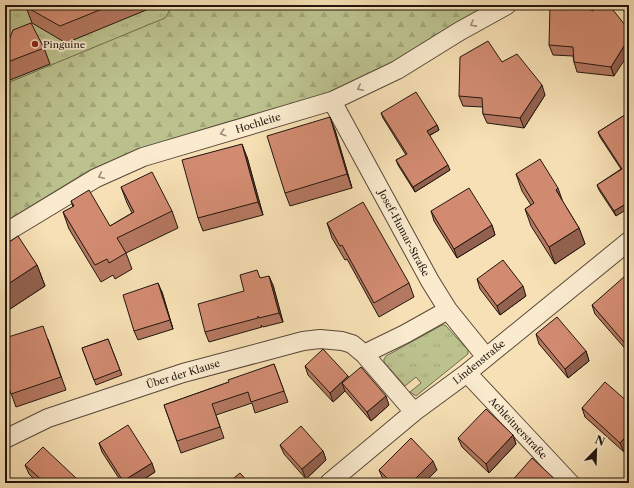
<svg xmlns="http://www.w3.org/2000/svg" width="634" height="488" viewBox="0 0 634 488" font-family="'Libre Caslon Text',serif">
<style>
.grass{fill:url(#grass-tufts);stroke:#6f6c4e}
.forest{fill:url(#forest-firs);stroke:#6f6c4e}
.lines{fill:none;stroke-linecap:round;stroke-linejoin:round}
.minor-casing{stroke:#574838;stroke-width:20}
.minor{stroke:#faebcf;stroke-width:18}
.wall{fill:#b57861;stroke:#22160f}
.shaded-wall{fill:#93614f;stroke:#22160f}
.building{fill:#d28b71;stroke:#22160f}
.oneway{stroke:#998b79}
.poi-dot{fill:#8f2418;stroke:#faebcf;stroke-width:1.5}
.labels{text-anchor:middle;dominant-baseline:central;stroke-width:3.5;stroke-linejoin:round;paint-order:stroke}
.poi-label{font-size:10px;fill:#22160f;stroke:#faebcf;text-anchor:start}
.street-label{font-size:10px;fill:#22160f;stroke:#faebcf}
</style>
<defs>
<pattern id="grass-tufts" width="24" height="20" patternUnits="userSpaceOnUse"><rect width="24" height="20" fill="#bcc28e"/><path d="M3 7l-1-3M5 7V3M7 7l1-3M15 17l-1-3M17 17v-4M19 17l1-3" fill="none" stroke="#a1a679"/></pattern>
<pattern id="forest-firs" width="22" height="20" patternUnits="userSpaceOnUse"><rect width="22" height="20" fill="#bcc28e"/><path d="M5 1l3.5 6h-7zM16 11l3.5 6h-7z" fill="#a1a679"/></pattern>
</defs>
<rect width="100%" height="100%" fill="#f7e0b5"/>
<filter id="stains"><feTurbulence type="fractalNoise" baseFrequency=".005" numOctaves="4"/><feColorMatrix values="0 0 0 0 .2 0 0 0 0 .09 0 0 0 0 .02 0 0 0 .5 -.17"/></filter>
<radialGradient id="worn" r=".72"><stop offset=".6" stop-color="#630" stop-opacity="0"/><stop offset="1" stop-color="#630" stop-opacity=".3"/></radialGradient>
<!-- grass -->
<path class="grass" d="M5,5H205L5,86Z
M442,325H445L468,350V354L416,396L410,392L421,383L416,377L405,386L384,362V359L386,356Z"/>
<!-- forest -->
<path class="forest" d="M173,5H495L336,94L170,140L124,156L88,171L5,222V84L165,18Z"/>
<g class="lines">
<!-- minor casing -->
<g class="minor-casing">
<path id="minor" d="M332,101L430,281L448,310L486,357
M5,233L96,178L143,157L332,101L397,70L460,31L507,5
M364,354L405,334L448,310
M467,373L570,483
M5,439L48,418L183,373L303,341L320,339L342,341L352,344L364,354L414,412
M329,483L414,412L467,373L629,241"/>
</g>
<!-- minor -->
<use href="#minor" class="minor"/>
</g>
<!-- wall -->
<path class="wall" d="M29,5H152L151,8L66,43L32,23L26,7Z
M589,5L614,76L577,72L574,62L573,56L553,55L549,45Z
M44,48L50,64L5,82V50Z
M502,62L545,95L524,128L487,123L483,114V107L463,106L459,96Z
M381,113L437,125L439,130L429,136L450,170L415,192L398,165L396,160L406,155L383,118Z
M628,113L616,216L599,190L597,185L621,169L600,137L598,132Z
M335,130L352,188L290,206L285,193Z
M247,157L263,215L203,231L198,218Z
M516,174L563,202L579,228L585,244L555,264L531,226L525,209L531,205L522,191Z
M121,187L172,211L178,228L126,253L132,269L115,279L113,275L101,282L69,229L63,212L73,207L71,201L110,226L132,213L127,203Z
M431,211L492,225L495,235L457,258L434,221Z
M327,223L409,283L414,297L379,317L347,259L345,260L332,238Z
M5,245L37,265L45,286L10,309L5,303Z
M260,278L273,285L283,322L263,327L261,325L262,327L209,342L205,332L244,291Z
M477,279L526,296L500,315L480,289Z
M629,281V353L595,314L592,305Z
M162,292L173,329L138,340L134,331Z
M536,334L586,351L589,361L568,378L539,344Z
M48,339L66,390L16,407L5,376Z
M108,339L122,375L96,385L82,348Z
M274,364L288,402L255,413L252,403L216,415L224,438L181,453L164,405L229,382Z
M305,366L348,378L389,405L371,421L345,391L333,402L308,375Z
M629,403V446L624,452L585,417L582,408Z
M513,435L516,444L489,473L462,447L458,438Z
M99,443L155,472L138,483H122L102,452Z
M280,445L323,451L326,460L306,479L284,454Z
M25,465L78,483H38L29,474Z
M379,470H437L424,483H386L383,479Z"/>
<!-- shaded-wall -->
<path class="shaded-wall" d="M629,38V53L614,76L611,67Z
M542,85L545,95L524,128L520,118Z
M330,117L335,130L352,188L347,174Z
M437,125L439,130L428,136L427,131Z
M242,144L247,157L263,215L258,202Z
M448,165L450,170L415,192L413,187Z
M558,188L564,205L556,190Z
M629,202V208L616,216L614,211Z
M492,225L495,235L457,258L454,249Z
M579,228L585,244L555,264L549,247Z
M37,265L45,286L10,309L5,297V286Z
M269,276L273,285L283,322L279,313Z
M158,283L162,292L173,329L170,320Z
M523,286L526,296L500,315L497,306Z
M586,351L589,361L568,378L565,369Z
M348,376L351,386L342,383L345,391L333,402L330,393Z
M386,396L389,405L371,421L367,412Z
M629,433V446L624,452L620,443Z
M513,435L516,444L489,473L486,464Z
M323,451L326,460L306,479L302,469Z
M433,461L437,470L424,483H411Z
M152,463L155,472L138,483H124L123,481Z
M77,479L78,483H73Z"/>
<!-- building -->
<path class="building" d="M29,5H112L60,26L26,7Z
M552,5H589L592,11L602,5H609L629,30V38L611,67L574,62L573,47L549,45L550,6Z
M31,23L44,48L5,63V50L13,30Z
M488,41L502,62L517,54L542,85L520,118L483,114L482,98L459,96L460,57Z
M416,92L437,125L427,131L448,165L413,187L396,160L407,154L381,113Z
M628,113L629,114V202L614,211L597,185L622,169L598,132Z
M330,117L347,174L285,193L267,136Z
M242,144L258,202L198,218L182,160Z
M540,159L558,188L556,190L579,228L549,247L525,209L534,203L516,174Z
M152,172L172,211L117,238L126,253L109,263L107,259L95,265L63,212L74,206L71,201L89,190L110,226L134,212L121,187Z
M469,188L492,225L454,249L431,211Z
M363,202L409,283L374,303L342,245L340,246L327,223Z
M18,236L37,265L5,286V245Z
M503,260L523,286L497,306L477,279Z
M257,270L260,278L269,276L279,313L259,318L258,316V318L205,332L198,304L244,291L240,275Z
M625,276L629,281V348L592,305Z
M158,283L170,320L134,331L123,295Z
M557,317L586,351L565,369L536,334Z
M43,326L61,377L11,394L5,376V338Z
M108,339L120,370L94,380L82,348Z
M323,349L348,376L330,393L305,366Z
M274,364L284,391L251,402L248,392L212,404L220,427L177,441L164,405L229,382L228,380Z
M361,367L386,396L367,412L342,383Z
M605,382L629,403V433L620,443L582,408Z
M486,409L513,435L486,464L458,438Z
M128,425L152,463L123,481L99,443Z
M301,426L323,451L302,469L280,445Z
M411,438L433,461L411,483H392L379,470Z
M43,447L77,479L73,483H45L25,465Z
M532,458L559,483H510Z
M240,473L249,483H228Z
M5,479L9,483H5Z"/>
<!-- one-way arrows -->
<defs><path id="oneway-chevron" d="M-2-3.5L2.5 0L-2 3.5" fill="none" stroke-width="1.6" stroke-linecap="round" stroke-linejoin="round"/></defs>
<g class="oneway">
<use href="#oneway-chevron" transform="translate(473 24) rotate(151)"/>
<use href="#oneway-chevron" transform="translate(360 88) rotate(154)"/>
<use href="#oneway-chevron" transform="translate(223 133) rotate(163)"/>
<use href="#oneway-chevron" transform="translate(101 176) rotate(155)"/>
</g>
<!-- markers -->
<circle class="poi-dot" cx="35" cy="44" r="4"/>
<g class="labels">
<!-- poi labels -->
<g class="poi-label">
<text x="43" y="44">Pinguine</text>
</g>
<!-- street labels -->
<g class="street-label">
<text transform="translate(258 123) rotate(-17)">Hochleite</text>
<text transform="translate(404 233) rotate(62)">Josef-Humar-Straße</text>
<text transform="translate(479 362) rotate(-39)">Lindenstraße</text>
<text transform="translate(183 374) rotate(-17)">Über der Klause</text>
<text transform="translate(518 428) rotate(47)">Achleitnerstraße</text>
</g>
</g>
<!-- margin -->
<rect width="634" height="488" fill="none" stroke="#f7e0b5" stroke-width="20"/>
<rect x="6" y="6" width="622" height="476" fill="none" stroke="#22160f" stroke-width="2"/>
<rect x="10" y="10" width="614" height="468" fill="none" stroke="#22160f"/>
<!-- north arrow -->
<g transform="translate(596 450) rotate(23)" stroke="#faebcf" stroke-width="3" paint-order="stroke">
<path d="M0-3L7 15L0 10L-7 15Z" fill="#22160f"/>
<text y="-6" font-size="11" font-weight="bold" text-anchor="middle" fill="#22160f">N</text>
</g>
<rect width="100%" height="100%" filter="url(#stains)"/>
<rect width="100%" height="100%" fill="url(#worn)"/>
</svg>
